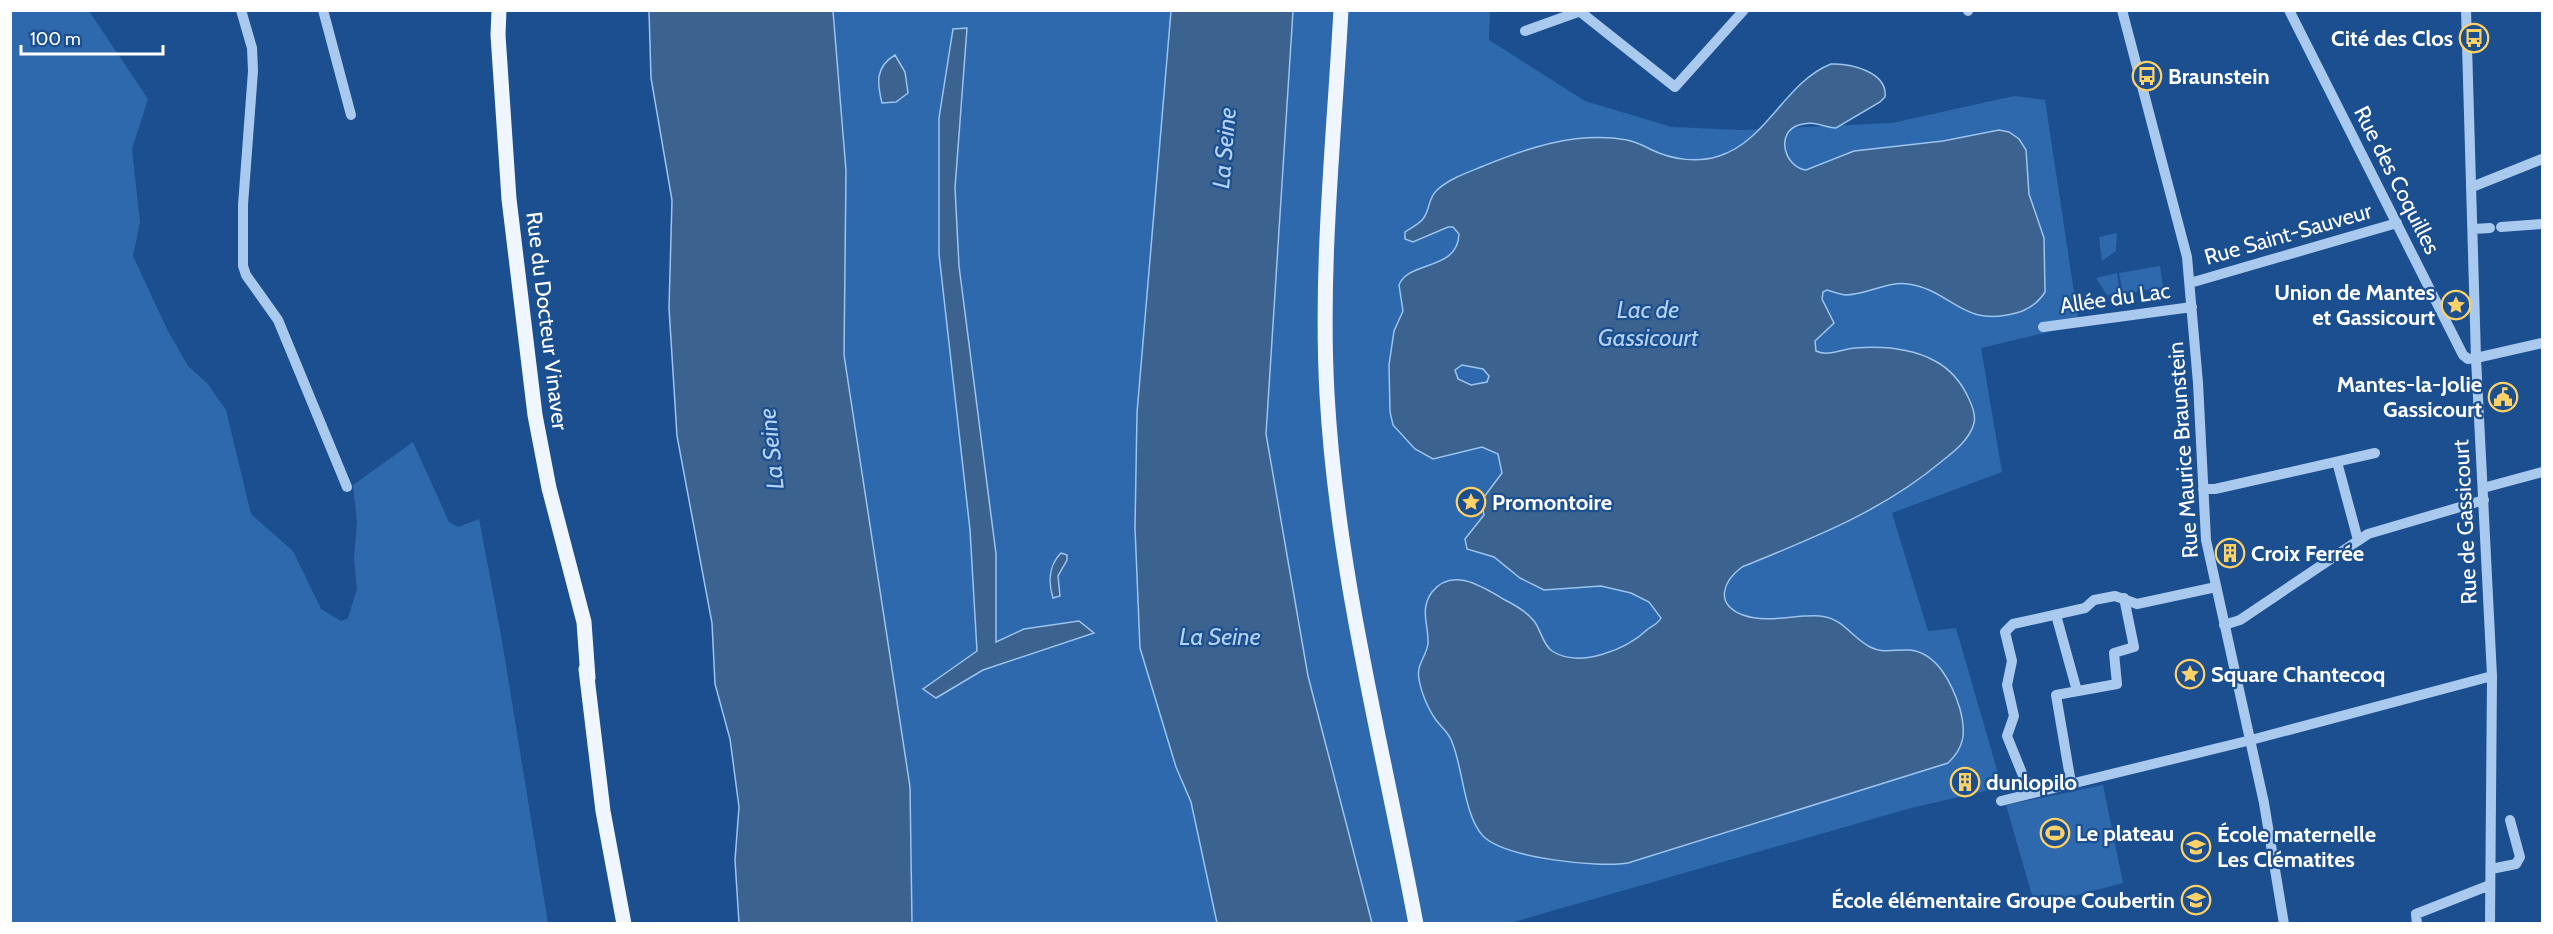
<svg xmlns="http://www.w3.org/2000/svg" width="2553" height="934" viewBox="0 0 2553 934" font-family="Cabin,sans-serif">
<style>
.green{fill:#2e69ad}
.water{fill:#3c6290;stroke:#9cc4f0;stroke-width:1.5;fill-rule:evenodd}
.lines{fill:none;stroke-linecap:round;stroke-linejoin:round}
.minor{stroke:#a9c9ee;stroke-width:10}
.major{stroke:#f0f6ff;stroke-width:15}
.labels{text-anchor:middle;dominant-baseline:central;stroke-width:4.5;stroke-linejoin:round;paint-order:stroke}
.poi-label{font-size:22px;font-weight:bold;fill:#fff;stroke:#1b4f8f;text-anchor:start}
.street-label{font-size:22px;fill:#fff;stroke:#1b4f8f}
.water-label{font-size:24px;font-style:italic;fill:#b5d3f5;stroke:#1b4f8f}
</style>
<rect width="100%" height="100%" fill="#1b4f8f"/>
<!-- green -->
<path class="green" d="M10,11H89L148,99L132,149L140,222L133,256L168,331L188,366L207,383L226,410L251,514L293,551L321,609L341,621L348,618L357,589L354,558L357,522L353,485L413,442L449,522L458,527L479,519L501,635L548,923H11Z
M833,11H1171L1137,413L1135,528L1140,647L1176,767L1191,802L1217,923H912L910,787L844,355L846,171Z
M1293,11H1490L1489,40L1585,101L1672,127L1742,130L1892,123L2014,96L2045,100L2079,325L1981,348L2002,472L1892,513L1928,631L1956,628L2002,787L1911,808L1510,923H1372L1308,676L1266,434Z
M2117,233L2116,251L2102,261L2099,237Z
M2160,266L2163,287L2123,294L2119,273Z
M2117,273L2120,294L2107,295L2096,278Z
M2103,785L2123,883L2035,906L2006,805Z"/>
<!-- water -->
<path class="water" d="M649,11H833L846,171L844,355L910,787L912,923H739L735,860L739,807L730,739L715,684L712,623L677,436L669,308L672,200L651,78Z
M1171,11H1293L1266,434L1308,676L1372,923H1217L1191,802L1176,767L1140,648L1135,528L1137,413Z
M967,28L955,188L959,266L996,554V642L1024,629L1079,621L1094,633L983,670L936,698L923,689L977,651L970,530L939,254V118L953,29Z
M895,55L905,72L908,93L896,102L882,103C877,83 875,67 895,55Z
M1831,64C1850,63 1888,72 1885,97L1880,102L1836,128C1822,127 1814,120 1799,125C1775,132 1784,167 1806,170L1854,151L1943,141L1999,130L2009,132L2019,139L2026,150L2029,194L2044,238L2045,292C2039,302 2028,310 2016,313C1961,328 1952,290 1908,284C1886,281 1867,295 1845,295C1839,294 1833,292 1827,290L1823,292L1822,299L1834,323L1815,341L1816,351C1828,357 1842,349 1855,348C1882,346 1911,348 1935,361C1950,369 1961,382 1968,397C1972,405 1976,415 1974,423C1970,439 1955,451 1942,461C1883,511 1813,538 1742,567C1723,581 1714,604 1743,615C1767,624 1796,614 1820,616C1843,618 1851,637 1870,647C1883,654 1896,649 1910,650C1938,653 1953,686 1960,709C1966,732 1965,747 1948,763L1628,863C1597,868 1505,858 1483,836C1464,816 1463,768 1452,742C1449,733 1441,727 1436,720C1428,709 1421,692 1419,679C1416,665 1426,657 1428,644C1429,625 1419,610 1432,592C1452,566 1483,587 1505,600C1515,605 1526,611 1534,621C1541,630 1543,645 1552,651C1580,669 1627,649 1648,629C1653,625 1658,624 1661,618L1649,602L1631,593L1601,586L1544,590L1520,578L1494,557L1467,549L1465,539L1484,515L1481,501L1502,473L1498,454L1482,447L1433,459L1415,449L1393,425L1390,412L1389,365L1394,331L1403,311L1399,285C1409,260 1458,271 1459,234L1453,227H1448L1413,242L1405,239V232C1411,228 1419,224 1423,219C1430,210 1428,198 1437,190C1449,179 1466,173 1481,167C1527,148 1576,131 1627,140C1637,142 1644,146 1652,150C1673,160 1698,163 1719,156C1767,141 1785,82 1831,64ZM1462,365L1483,369L1489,376L1487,382L1471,385L1458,379L1455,370Z
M1061,553L1067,555V560L1058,576L1060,596L1053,598C1048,582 1049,565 1061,553Z"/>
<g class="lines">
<!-- minor -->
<path class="minor" d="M241,10L252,48L253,71L243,205V266L246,275L278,320L347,487
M323,10L351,115
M1578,10L1675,87L1744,10
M1968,10V11
M2122,10L2187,257L2198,383L2206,540L2264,803L2284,924
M2289,10L2463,355L2468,359L2476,358L2542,343
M2466,10L2476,358L2492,676L2490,924
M1525,31L1578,12
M2472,187L2542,159
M2501,227L2542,224
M2473,229L2490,228
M2190,283L2397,223
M2043,327L2192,307
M2337,462L2358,540
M2483,488L2542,472
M2203,489H2215L2375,453
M2056,615L2077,691
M2224,625L2240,620L2368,534L2484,500
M2071,783L2056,695L2117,684L2114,653L2134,647L2124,598
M2030,793L2007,736L2014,716L2007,685L2012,661L2005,632L2013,624L2085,608L2094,600L2115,596L2137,604L2216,587
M2001,801L2251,740L2492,676
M2491,869L2516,864L2520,857L2510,820
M2417,924L2416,914L2490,885"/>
<!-- major -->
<path class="major" d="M499,10L498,35L509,199L535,415L549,488L584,622L588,678
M1341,10C1334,138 1320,266 1327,394C1337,574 1383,747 1416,924
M586,669L603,811L624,924"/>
</g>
<!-- icons -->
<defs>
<g id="bus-ring" transform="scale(1.5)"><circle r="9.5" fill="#1b4f8f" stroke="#ffd166" stroke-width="1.5"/><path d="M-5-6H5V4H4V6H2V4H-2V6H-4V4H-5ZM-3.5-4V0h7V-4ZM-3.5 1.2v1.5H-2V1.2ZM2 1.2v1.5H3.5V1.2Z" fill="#ffd166"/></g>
<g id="sight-ring" transform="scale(1.5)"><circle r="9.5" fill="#1b4f8f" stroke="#ffd166" stroke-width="1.5"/><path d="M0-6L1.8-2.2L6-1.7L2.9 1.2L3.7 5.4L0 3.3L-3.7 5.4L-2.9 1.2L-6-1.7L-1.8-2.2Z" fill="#ffd166"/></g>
<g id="civic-ring" transform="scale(1.5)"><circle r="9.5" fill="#1b4f8f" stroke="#ffd166" stroke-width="1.5"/><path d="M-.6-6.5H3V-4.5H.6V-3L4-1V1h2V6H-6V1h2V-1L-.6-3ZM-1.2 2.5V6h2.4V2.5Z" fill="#ffd166"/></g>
<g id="building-ring" transform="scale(1.5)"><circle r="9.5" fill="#1b4f8f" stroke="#ffd166" stroke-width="1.5"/><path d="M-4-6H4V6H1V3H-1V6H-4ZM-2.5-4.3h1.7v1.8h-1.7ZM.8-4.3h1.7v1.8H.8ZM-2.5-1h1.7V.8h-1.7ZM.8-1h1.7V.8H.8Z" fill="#ffd166"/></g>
<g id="stadium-ring" transform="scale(1.5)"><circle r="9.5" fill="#1b4f8f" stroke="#ffd166" stroke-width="1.5"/><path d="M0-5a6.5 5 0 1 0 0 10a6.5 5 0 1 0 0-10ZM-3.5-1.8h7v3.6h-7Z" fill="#ffd166"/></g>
<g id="school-ring" transform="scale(1.5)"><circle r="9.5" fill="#1b4f8f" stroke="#ffd166" stroke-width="1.5"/><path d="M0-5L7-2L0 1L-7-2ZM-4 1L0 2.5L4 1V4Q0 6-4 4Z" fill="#ffd166"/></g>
</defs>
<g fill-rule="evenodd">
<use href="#bus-ring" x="2474" y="38"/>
<use href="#bus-ring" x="2147" y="76"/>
<use href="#sight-ring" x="2456" y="305"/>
<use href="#civic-ring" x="2503" y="397"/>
<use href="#sight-ring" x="1471" y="502"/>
<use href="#building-ring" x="2230" y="553"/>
<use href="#sight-ring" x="2190" y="674"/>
<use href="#building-ring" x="1965" y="782"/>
<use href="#stadium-ring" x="2055" y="833"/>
<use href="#school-ring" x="2196" y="847"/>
<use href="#school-ring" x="2196" y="900"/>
</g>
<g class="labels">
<!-- poi labels -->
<g class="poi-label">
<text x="2453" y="38" text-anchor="end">Cité des Clos</text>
<text x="2168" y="76">Braunstein</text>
<text x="2435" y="292" text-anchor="end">Union de Mantes<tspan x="2435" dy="25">et Gassicourt</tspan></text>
<text x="2482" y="384" text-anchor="end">Mantes-la-Jolie<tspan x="2482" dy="25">Gassicourt</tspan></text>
<text x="1492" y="502">Promontoire</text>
<text x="2251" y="553">Croix Ferrée</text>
<text x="2211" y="674">Square Chantecoq</text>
<text x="1986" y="782">dunlopilo</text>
<text x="2076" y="833">Le plateau</text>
<text x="2217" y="834">École maternelle<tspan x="2217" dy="25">Les Clématites</tspan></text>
<text x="2175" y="900" text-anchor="end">École élémentaire Groupe Coubertin</text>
</g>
<!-- street labels -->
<g class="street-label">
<text transform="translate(2397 180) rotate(63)">Rue des Coquilles</text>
<text transform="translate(2288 234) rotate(-16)">Rue Saint-Sauveur</text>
<text transform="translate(2115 298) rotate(-8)">Allée du Lac</text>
<text transform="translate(547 321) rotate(83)">Rue du Docteur Vinaver</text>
<text transform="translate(2183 450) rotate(-94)">Rue Maurice Braunstein</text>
<text transform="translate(2465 522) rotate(-93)">Rue de Gassicourt</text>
</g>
<!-- water labels -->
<g class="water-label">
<text transform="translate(1224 148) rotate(-85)">La Seine</text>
<text x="1648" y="309">Lac de<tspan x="1648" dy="28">Gassicourt</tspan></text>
<text transform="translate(771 449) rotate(-96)">La Seine</text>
<text x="1220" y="636">La Seine</text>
</g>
</g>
<!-- border -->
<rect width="2553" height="934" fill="none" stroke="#ffffff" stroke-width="24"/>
<!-- scale -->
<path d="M21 45v9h142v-9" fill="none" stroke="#ffffff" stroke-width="3"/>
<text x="30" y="45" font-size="18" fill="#ffffff" stroke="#1b4f8f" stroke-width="4.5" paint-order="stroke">100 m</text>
</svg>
